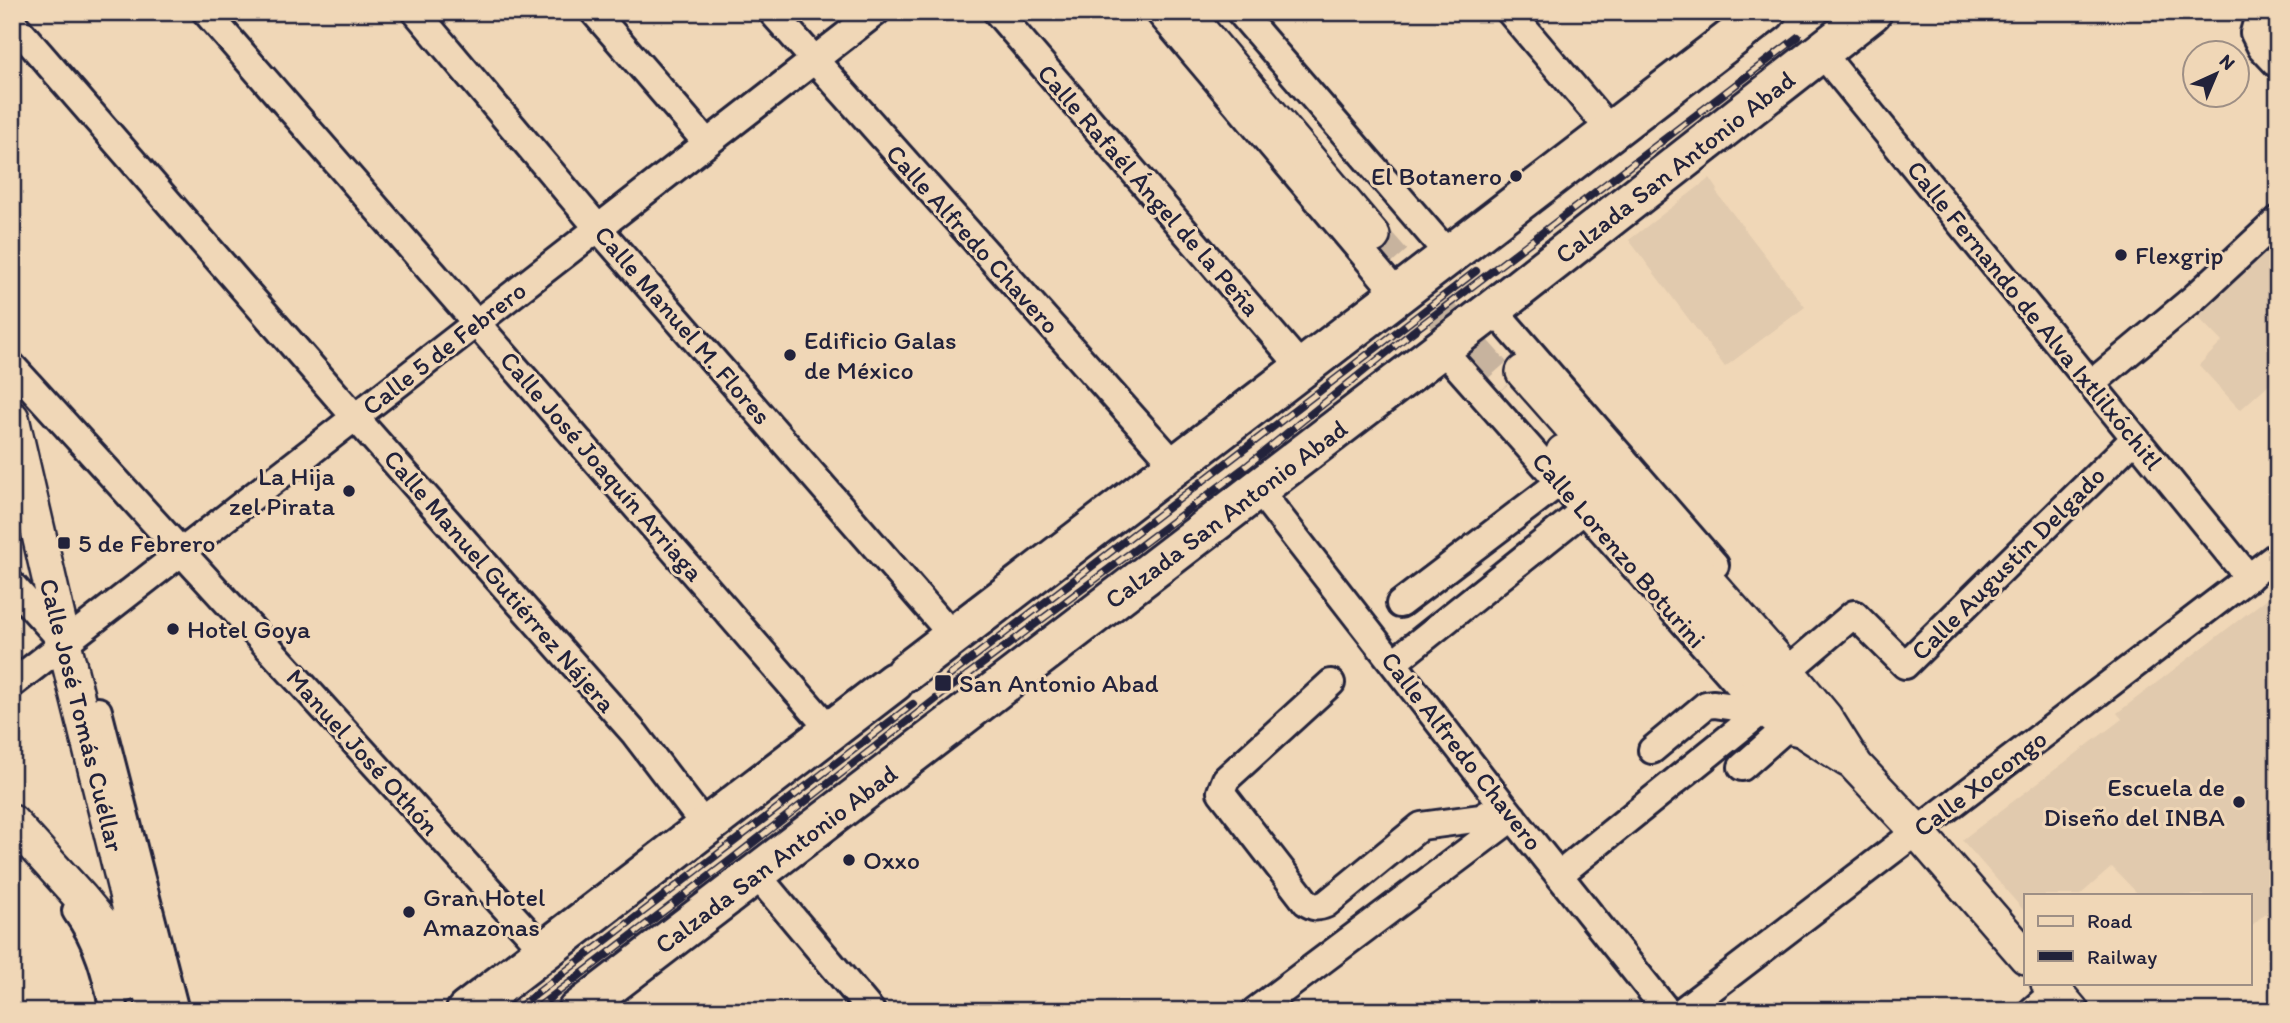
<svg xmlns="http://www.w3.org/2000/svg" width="2290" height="1023" viewBox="0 0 2290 1023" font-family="Itim,sans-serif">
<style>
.built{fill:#e1caae}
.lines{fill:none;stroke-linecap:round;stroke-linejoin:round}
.major-tunnel{stroke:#c7b39e;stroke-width:33;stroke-dasharray:33 17;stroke-linecap:butt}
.minor-casing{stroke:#22223b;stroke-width:32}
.major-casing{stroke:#22223b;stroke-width:38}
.highway-casing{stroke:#22223b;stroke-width:44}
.minor{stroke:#f0d7b7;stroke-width:26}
.major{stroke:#f0d7b7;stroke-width:33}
.highway{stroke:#f0d7b7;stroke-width:38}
.rail-casing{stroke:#22223b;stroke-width:8}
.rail{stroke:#f0d7b7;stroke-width:5;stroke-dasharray:16;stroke-linecap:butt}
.poi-dot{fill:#22223b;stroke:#f0d7b7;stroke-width:2.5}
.labels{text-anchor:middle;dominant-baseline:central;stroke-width:6;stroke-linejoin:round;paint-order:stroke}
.street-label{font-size:26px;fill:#22223b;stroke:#f0d7b7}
.poi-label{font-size:26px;fill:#22223b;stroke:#f0d7b7;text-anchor:start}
</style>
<rect width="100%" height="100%" fill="#f0d7b7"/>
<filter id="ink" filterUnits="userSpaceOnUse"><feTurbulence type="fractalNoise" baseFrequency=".0143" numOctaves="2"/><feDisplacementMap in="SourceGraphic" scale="14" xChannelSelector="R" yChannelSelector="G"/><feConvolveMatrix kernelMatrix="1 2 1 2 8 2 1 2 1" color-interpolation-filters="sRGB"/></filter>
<g filter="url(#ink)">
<!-- built -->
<path class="built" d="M1710,178L1718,190L1716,192L1805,307L1725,367L1629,240Z
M2278,240V376L2240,410L2199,365L2222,342L2197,316Z
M2278,590V902L2250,927V895H2139L2112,867L2080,895H2026V913L1962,840L2122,719L2117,713Z"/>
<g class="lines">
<!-- major-tunnel -->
<path class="major-tunnel" d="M1373,236L1506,386"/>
<!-- minor casing -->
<g class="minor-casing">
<path id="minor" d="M206,12L831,731
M416,12L598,228L953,636
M594,12L707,143
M772,12L1175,465
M997,12L1302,368
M1159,12L1398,295
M1240,12L1449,255
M1510,12L1611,131
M2262,12L2259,15L2254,33L2261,47L2278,65
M12,22L355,417L635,734L706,827
M1821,52L2249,578
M1493,309L1715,565
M1442,349L1762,711L1785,729L1806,734
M12,366L544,950
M2091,384L2194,298L2278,220
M1258,489L1503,805L1667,1011
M12,585L65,644
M1400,604L1560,482
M1393,663L1584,510
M1787,671L1854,614L1905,665L2135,438
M1331,683L1226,779L1221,792L1306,902C1313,907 1317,908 1326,904L1421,826L1481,818L1503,805
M12,684L876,12
M98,711L175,1011
M1652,750L1706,705L1714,704L1762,711
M1742,767L1785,729
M756,874L871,1011
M1559,875L1762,711
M76,911C99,943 106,973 114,1011
M1255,1011L1513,817
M1682,1011L2278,555
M2032,1011L2055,991"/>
</g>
<!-- major casing -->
<g class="major-casing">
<path id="major" d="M1185,12L1373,236
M1523,372L1787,671L1825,717L1856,766L1917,831L2026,957
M12,418L64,643L155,1011
M1563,452L1808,734L1848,760
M12,822L81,898L110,933L116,946L127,984
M2048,983L2072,1011"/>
</g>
<!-- highway casing -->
<g class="highway-casing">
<path id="highway" d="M905,673L1766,12
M466,1011L894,682
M577,1011L1493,309L1872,12"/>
</g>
<!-- minor -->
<use href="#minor" class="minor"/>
<!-- major -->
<use href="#major" class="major"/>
<!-- highway -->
<use href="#highway" class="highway"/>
<!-- rail casing -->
<g class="rail-casing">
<path id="rail" d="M949,676L1476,271
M514,1011L913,704
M533,1011L732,859L950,688L1244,468L1411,333L1798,37"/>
</g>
<!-- rail -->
<use href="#rail" class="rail"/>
</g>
</g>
<!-- markers -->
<g class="poi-dot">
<circle cx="1516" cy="176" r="7"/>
<circle cx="2121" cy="255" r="7"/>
<circle cx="790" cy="355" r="7"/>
<circle cx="349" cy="491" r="7"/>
<rect x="57" y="536" width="14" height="14" rx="3.5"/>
<circle cx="173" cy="629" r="7"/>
<rect x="934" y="674" width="18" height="18" rx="3.5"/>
<circle cx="2239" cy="802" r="7"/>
<circle cx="849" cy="860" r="7"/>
<circle cx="409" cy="912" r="7"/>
</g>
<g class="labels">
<!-- street labels -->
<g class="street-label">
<text transform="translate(1675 167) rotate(-38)">Calzada San Antonio Abad</text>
<text transform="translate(1149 190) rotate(49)">Calle Rafaél Ángel de la Peña</text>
<text transform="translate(973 239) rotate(48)">Calle Alfredo Chavero</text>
<text transform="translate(2035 315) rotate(51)">Calle Fernando de Alva Ixtlilxóchitl</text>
<text transform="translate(683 325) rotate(49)">Calle Manuel M. Flores</text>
<text transform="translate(444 348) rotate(-38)">Calle 5 de Febrero</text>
<text transform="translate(602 466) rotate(49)">Calle José Joaquín Arriaga</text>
<text transform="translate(1226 514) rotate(-37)">Calzada San Antonio Abad</text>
<text transform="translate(1619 550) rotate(49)">Calle Lorenzo Boturini</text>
<text transform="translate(2008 563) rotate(-45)">Calle Augustin Delgado</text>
<text transform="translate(500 581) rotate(49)">Calle Manuel Gutiérrez Nájera</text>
<text transform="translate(82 715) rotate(76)">Calle José Tomás Cuéllar</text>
<text transform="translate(1462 751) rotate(52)">Calle Alfredo Chavero</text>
<text transform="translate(363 752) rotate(48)">Manuel José Othón</text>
<text transform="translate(1980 783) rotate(-37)">Calle Xocongo</text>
<text transform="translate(776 859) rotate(-37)">Calzada San Antonio Abad</text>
</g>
<!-- poi labels -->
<g class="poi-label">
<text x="1502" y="176" text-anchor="end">El Botanero</text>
<text x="2135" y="255">Flexgrip</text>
<text x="804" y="340">Edificio Galas<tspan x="804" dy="30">de México</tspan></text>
<text x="335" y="476" text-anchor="end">La Hija<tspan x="335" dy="30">zel Pirata</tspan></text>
<text x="78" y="543">5 de Febrero</text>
<text x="187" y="629">Hotel Goya</text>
<text x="959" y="683">San Antonio Abad</text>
<text x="2225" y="787" text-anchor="end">Escuela de<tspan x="2225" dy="30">Diseño del INBA</tspan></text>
<text x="863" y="860">Oxxo</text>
<text x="423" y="897">Gran Hotel<tspan x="423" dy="30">Amazonas</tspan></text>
</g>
</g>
<!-- margin -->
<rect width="2290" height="1023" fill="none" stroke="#f0d7b7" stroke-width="42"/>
<rect x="21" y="21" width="2248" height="981" fill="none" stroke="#22223b" stroke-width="2.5" filter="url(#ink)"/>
<!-- legend -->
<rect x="2024" y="894" width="228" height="91" fill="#f0d7b7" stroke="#9e8f85" stroke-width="2"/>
<rect x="2038" y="916" width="35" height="10" fill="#f0d7b7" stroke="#9e8f85" stroke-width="2"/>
<text x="2087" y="928" font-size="21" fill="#22223b">Road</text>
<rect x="2038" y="951" width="35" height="10" fill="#22223b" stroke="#9e8f85" stroke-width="2"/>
<text x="2087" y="964" font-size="21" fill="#22223b">Railway</text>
<!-- north arrow -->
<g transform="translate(2216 74) rotate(44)"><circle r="33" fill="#f0d7b7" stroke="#9e8f85" stroke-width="2"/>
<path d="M0-5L12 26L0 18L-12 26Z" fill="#22223b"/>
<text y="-10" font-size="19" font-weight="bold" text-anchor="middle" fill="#22223b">N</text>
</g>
</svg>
